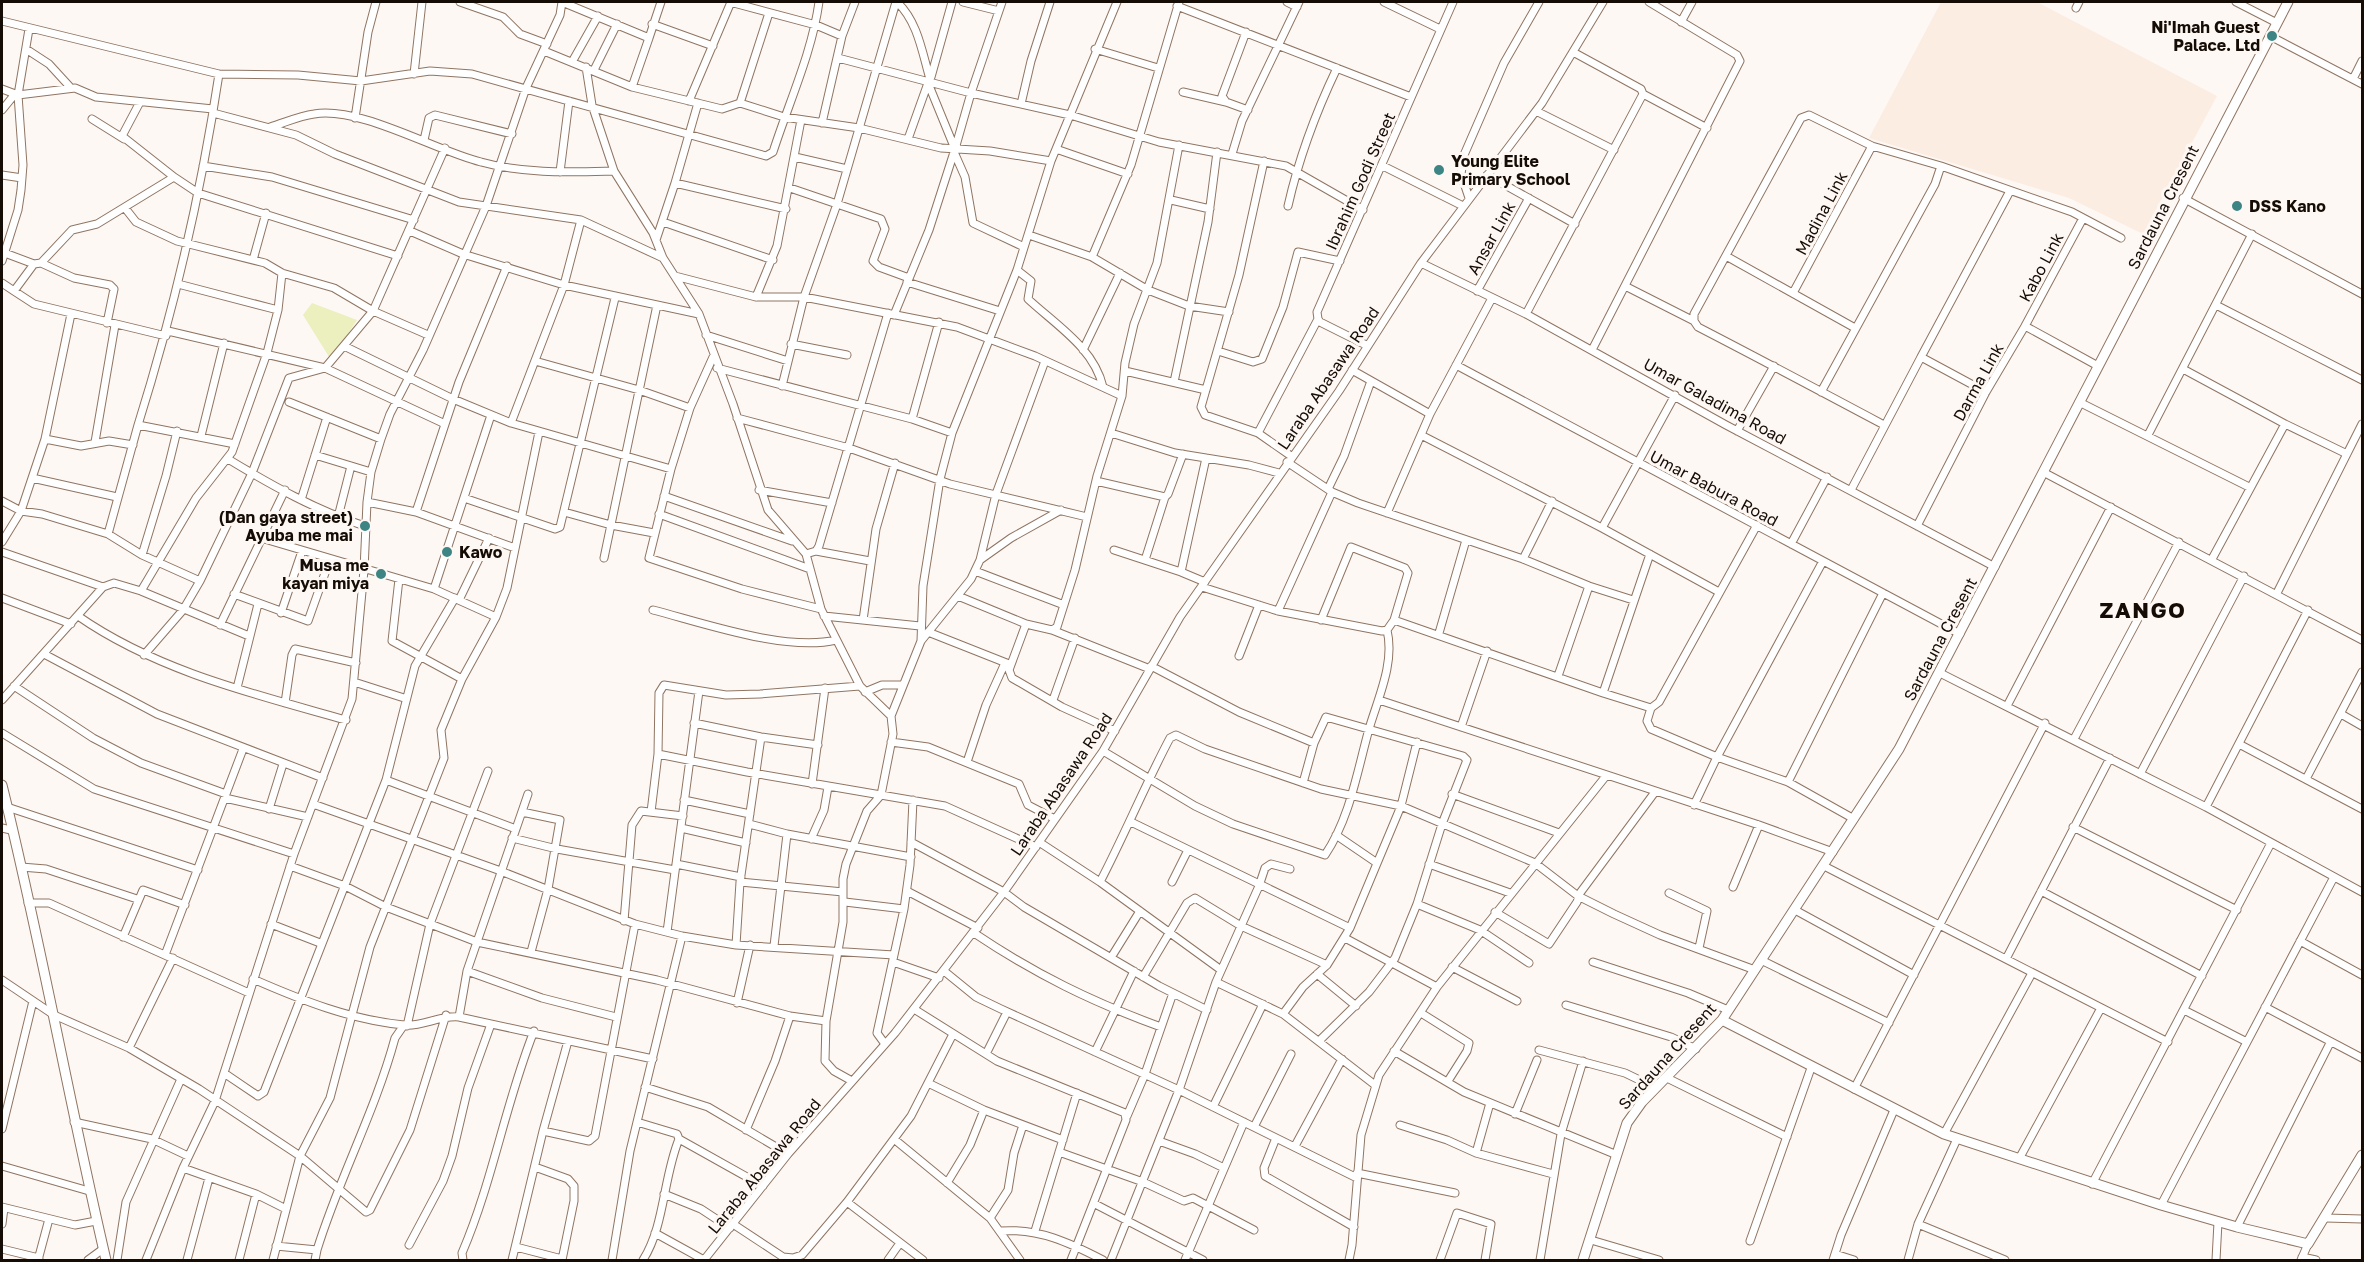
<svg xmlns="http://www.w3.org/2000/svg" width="2364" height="1262" viewBox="0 0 2364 1262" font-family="'Golos Text',sans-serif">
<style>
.built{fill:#fcede3}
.green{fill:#ecefbe}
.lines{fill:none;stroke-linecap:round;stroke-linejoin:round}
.street-casing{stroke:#8f7563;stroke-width:9}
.secondary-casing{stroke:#8f7563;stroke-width:11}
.street{stroke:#fff;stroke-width:7}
.secondary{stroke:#fff;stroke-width:9}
.poi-dot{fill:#3c8584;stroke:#fef8f4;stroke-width:2}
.labels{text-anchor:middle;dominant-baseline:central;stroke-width:6;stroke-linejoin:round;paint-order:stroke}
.poi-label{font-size:16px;font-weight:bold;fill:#160c06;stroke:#fef8f4;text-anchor:end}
.street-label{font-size:16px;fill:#160c06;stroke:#fef8f4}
.district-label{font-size:22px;font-weight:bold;letter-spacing:1.5px;fill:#160c06;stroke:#fef8f4}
</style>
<rect width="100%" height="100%" fill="#fef8f4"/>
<!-- built -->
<path class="built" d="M1941,2H2037L2217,96L2143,234L2069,198L1869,138Z"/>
<!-- green -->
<path class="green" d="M312,303L357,320L331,360L303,315Z"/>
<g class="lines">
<!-- street casing -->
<g class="street-casing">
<path id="street" d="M460,2L503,17L520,34L547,44
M730,2L816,25L842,36
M963,2L999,11
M1287,2L1297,7
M1384,2L1440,29
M2236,2L2277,23
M1177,6L1411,97
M2076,8L2079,2
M2,21L219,74L298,75L361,81L430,71L472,74L766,156L773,152C789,102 812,53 819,2
M1681,22L1692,2
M652,24L713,46
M1246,32L1222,96L1226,102L1248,110
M2270,36L2362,84
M26,49L49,64L71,88
M1095,49L1158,68
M544,51L632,87L722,109L740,103L784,117L859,128L941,148L990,151L1051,161
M838,58L971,93L1002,2
M572,62L598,16
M586,67L592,105L614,171L653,233L663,258L699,314L733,404L768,510L806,554L821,609L860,686L891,716
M594,70L617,24
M219,74C201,193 174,310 138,425L235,444
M414,74L422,2
M931,77L952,2
M2353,79L2362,61
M632,87L649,38
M2,89L18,95L75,88L96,97L213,109
M1183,92L1226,102
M1643,94L1707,128
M689,101L731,2
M140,102L122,136L174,177
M698,103L675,183L786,209
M740,103L769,13
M1021,104L1031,61L1050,2
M2,110L15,94
M1536,111L1614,150
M213,113L296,135L335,154L459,202L581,220L663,258
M355,118L368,32L376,2
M92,119L124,139
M822,123L842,36L855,2
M270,127C284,123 299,116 314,114C360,106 436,151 481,162C524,174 570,172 614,171
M908,139L928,83
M424,140L429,118L435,115L512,134
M955,149L971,93L1070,115L1159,142L1286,166L1363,210
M1056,149L1128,174
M954,152L965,177L973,223L1024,247
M1232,154L1242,121L1299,2
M795,157L847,169
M1264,161L1239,275L1201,407L1205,415L1258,433L1291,456
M203,166L272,177L414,220
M1383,166L1463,206
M1941,166L2072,212L2121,238
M560,172L569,101
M2,175L22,178
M1487,175L1575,224
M790,188L881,219L885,229L873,261L879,267L909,278
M1469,198L1461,174L1464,155L1504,63L1539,2
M2183,198L2362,294
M1171,200L1210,209
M1288,206C1299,157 1316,112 1337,68
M125,208L136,222L177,241L265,263L282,273L334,288L373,311L428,335
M663,222L773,260
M410,231L463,254L564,285L699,314
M1029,235L1092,257L1148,290L1189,306L1229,312
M656,240L675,183
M2,252L34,264
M1726,256L1855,328
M1092,257L1131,165L1179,2
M253,260L266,213
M2,261L18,210L21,190L23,165L18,95L29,29
M41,263L74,278L110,285L114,289L107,323
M1421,263L1526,314L1726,425L1995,567
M1017,270L1031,281L1028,299C1056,325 1094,348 1103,387
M675,276L756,297H804L957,327L1035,356L1122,396
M907,282L1000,311
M2,283L14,291L34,264L41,263L72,230L97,224L174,177L198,193L398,256
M178,284L278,310
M1625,286L1694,321
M14,291L34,304L166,336
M1477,291L1529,198
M1793,293L1872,146
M756,297L777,246L801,120
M2216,305L2362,380
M1526,314L1643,94L1641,89L1573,52
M894,315L929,230L955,149L928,83L930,79C922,52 918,22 897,2
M2025,326L2082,220
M168,331L325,368L445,424
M706,335L788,361
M791,344L847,355
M344,346L453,399L511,423L671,469
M1368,346L1320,322L1318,319L1317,312L1453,2
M1083,350L1120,273
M1592,350L1740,61L1737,55L1649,2
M1218,351L1253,362L1262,359L1283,307L1298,252L1340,261
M713,357L690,408L671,469L649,558L742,589L821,609
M1921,357L2010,191
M535,361L639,390L690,408
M1456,365L1960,634
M717,368L912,419L952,433
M2183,369L2285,424L2347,454
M1352,370L1430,414
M1125,371L1206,390
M1174,382L1208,222L1217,152
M782,386L804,297L837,204L896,2
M1821,392L1935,184L1941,166L1872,146L1809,115L1801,118L1694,314V321L1698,327C1760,359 1822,392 1884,425
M289,402L381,439
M2079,402L2249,487
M737,418L849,448L950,484L1087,517
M912,419L939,322
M511,423L564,285L581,220
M1737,431L1774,366
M1111,433L1175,453L1249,465L1279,473
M1258,433L1318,319
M1421,435L1602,528L1719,592
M2148,435L2252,234
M201,436L224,343
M45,439L81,446L109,441L133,445
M95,442L115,325
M315,455L371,472
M228,459C271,485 317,511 365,526
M1287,462L1332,492L1358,503L1523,559L1589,586L1633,600
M2043,472L2362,640
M32,478L117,497
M1096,481L1165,497L1168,494L1183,454
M1328,489L1344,456L1371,381
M759,490L832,503
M1851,490L1921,357L1986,392
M664,496L792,541
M464,498L555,529L560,527L615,298
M301,500L327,417
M2,501L21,511L42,514L108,534L142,555L200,581
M367,502L416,512L515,548
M416,512L459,382L507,266
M564,512L611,525L654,533
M1387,513L1430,414L1492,298
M659,514L810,569
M338,517L351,466
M1757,525L1659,702L1651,708L1647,721L1651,729L1717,757L1823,561
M1917,526L1986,392L2025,326L2098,366
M1602,528L1675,395
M108,534L138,425
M261,538L434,589L496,617
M2,542L21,511L45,439L71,314
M1791,544L1827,477
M1114,550L1181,572
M816,551L870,561
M2,552L103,587
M806,554L816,551L819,546L888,313
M1650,554L1603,693L1651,708
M142,555L166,476L177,431
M604,558L657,305
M1523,559L1552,501
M2212,559L2285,424
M980,560L996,494L1045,361
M1145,560L1165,497
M975,571L1064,605
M399,579L392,641L462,679
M1205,582L1181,572L1206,458
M1202,587L1278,611
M434,589L491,415
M141,591L196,498L232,452L267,353L278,310L282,273
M2277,593L2362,424
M234,594L308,621L330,559
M958,596L1026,624L1052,630L1057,627L1075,570L1097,476L1122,396L1125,363L1134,324L1157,263L1179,145
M2,598L71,624
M459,600L489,538
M653,610C703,623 786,652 836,640
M281,613L302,551
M78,616C157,671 254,694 346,720
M824,616L920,626
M863,620L876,529L895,463
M1321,620L1351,547L1405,568L1408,573L1394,620L1387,630L1382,631L1278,611L1332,492
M1394,620L1603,693
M1026,624L1009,670L1012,678L1062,707L1115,731
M220,625L285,490
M1052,630L1150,669
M928,632L1009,664
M1439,633L1466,540
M921,641L971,579L980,560L1011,538L1061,510
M44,654L157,714L323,778
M144,655L183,610L200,581L252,473L289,378L325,368L373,311L445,148
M1239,656L1259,605
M1151,666L1239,712L1314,743
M1940,673L2206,807L2362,892
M1558,676L1589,586
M354,682L404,698
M14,686L93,738L141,763L226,794
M237,688L258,604
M865,692L882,685H901
M2,700L103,587L114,583L141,591L249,636
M1053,700L1075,638
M1379,700L1759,825L1833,852
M285,703L292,655L295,649L356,663
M2007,706L2111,507
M2341,714L2362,726
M694,723L761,737L818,745
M1461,727L1487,651
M2,733L94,789L294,854
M2074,739L2179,542
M891,742L928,747L1019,784L1028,805L1055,819
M2239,744L2362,809
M1103,751L1195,806L1233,824L1325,855C1350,818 1357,772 1369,729C1378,698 1395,663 1387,630
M658,754L747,772L945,806L1036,847
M967,762L986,705L1005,663
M2140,774L2244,576
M2306,779L2362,672
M386,780L516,829
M1788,782L1883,593
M1303,783L1314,743L1326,717L1463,756L1467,760L1442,824L1417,904L1395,958L1369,992L1319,1041
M812,784L825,688
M1452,794L1559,833
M225,798L308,817
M684,800L750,814
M313,804L498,870L635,924L682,936L736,945L894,955
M1694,805L1717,757L1788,782L1854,819
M7,807L198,870
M2206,807L2308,610
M269,809L283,764
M522,812L560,820L548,889L531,952
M651,812L658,754L659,693L664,685L726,695L760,694L860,686
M1131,822L1350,928
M749,824L787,834
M2073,827L2237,910
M2,828L11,830
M681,828L746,843
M1336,835L1377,863
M512,838L557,849L675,870
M811,839L824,810L828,787
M911,842L1004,892L1024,907L1159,986L1207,1010
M1039,842L1100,882L1221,970
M676,864L741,877
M1429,864L1510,893
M290,866L345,886L386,907L477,942L657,980L790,1016L826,1021
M1824,866L2168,1042
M21,867L46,869L137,899
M740,882L843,892
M1100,882C1125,834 1145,785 1170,738L1176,735L1205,749L1321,789L1401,806L1535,863L1578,896L1614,914L1660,935L1755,970
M1172,882L1188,850
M1733,887L1759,825
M907,891L978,928
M2041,891L2202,976
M1669,893L1707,911L1699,948
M845,902L904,909
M28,903H49L249,993
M1417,904L1480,930L1529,963
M1795,910L1914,975
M1495,912L1549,944L1577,902L1580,893L1655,792
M624,921L632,825L641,811L683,816
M271,924L320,943
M667,932L699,691
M974,933C1035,974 1092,1002 1161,1027
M123,937L143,890L185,905
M1345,938L1437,987
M2300,941L2362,975
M736,945L740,882L761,737
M774,946L787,834L911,857
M165,955L243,749
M1112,956L1140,911
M2006,959L2110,758
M1761,960L1889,1023
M893,962L939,978
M1593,962L1688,993L1728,1010
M1452,967L1517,1001
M467,971L542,998L616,1017
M944,971L976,997L1001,1009L1179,1090L1357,1178
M1317,974L1356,1006
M1143,977L1187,903L1195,898L1241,926L1327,965
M253,979C301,1000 351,1020 404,1025C422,1027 440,1015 459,1017L653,1059
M2,980L54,1015L129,1048L199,1089L300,1156L366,1212L370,1210L410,1130L446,1015
M1216,982L1283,1014L1375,1085
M737,1003L750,945
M1566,1005L1671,1037L1696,1049
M2265,1007L2362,1058
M914,1009L997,1061L1125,1113L1126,1120L1071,1260
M2184,1010L2247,1042
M1421,1013L1469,1043L1467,1051L1448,1081
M1283,1014L1303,987L1327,965L1350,928L1401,806L1417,742
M459,1017L467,971L528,794
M407,1026L430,924L488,771
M885,1044L877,1033L904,909L910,865L913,800
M129,1048L173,958
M1539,1050L1625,1073L1656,1088
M1394,1051L1464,1092L1617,1155
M1095,1052L1134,971
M986,1054L1007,1012
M224,1073L258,1096L264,1092L386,780L415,666L455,598
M1667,1078L1787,1137
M852,1081L834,1071L825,1061L826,1021L843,922V879L846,864L867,811L881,795L893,734L891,716L921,641L923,586L940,479L952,433L1017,270L1051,161L1117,2
M928,1083L984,1110L1063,1140
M645,1087L708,1107L788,1154
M1854,1089L2045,723
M1213,1107L1263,1004
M1515,1114L1537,1060
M1127,1116L1145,1074L1173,993
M74,1122L152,1139L188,1156
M637,1122L677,1134L679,1139C663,1178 665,1225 643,1260
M1400,1125L1447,1140L1476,1153L1553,1174
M1254,1127L1291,1054
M2,1129L33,1001
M746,1130L775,1061L790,1016
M543,1131L589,1141L595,1136L635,924
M1944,1134L2032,973
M1276,1138L1264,1168L1265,1176L1354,1227
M679,1139L763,1186
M894,1139L990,1218L1020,1260
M1159,1141L1195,1154L1224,1168
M1295,1146L1342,1059
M1059,1152L1143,1182L1184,1201L1193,1198L1254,1230
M1476,1153L1490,1103
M2019,1159L2101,1008
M2,1166L89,1191
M535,1167L568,1179L574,1186V1201L562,1260
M183,1168L256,1194L286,1209
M1357,1173L1455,1193
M947,1183L970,1145L984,1110
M2092,1184L2271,843
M664,1194L701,1209L730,1228
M847,1202L923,1260
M1095,1204L1203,1260
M2161,1205L2334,877
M2,1207L75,1225L96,1221
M990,1218L1008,1190L1014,1153L1023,1125
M2326,1218L2362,1219
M2,1224L4,1208
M733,1224L783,1257L793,1258L802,1255L847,1202L911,1116L953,1034
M1918,1224L2005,1260
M2237,1227L2330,1043
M1001,1231C1039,1228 1070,1243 1103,1260
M1035,1231L1077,1093
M655,1233L704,1260
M1591,1240L1659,1260
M1750,1241L1811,1068
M409,1245L443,1181L452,1156L468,1088L491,1024
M276,1246L317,1250C339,1178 375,1112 395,1038L404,1025
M516,1247L562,1259
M2,1249L39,1258
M1835,1254L1854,1260
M2302,1257L2316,1260
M38,1260L49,1219
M88,1260L103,1249
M117,1260L126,1202L181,1079
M146,1260L183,1168L215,1101L294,854L352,699L364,570L367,502L371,472L381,439L390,414L423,350L486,206L526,88L560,15L562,2L649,38L661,2
M187,1260L209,1178
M239,1260L256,1194
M273,1260L300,1156L330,1098L370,947L444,758L441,730L462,679L496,617L507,588L539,432
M315,1260L317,1250
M463,1260L462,1253C493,1181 505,1104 534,1031
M512,1260L543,1131L568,1041
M612,1260L630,1151L682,936
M704,1260L788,1154L895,1033L1004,892L1103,751L1180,617L1339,391L1421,263L1542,103L1603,2
M888,1260L900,1243
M1111,1260L1179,1090L1216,982L1259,886L1265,868L1271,864L1290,869
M1185,1260L1244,1122
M1349,1260L1352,1245L1361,1135L1379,1075L1437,987L1606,776
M1440,1260L1457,1213L1491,1224L1485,1260
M1540,1260L1561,1134L1583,1061
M1833,1260L1841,1235L1894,1110
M1908,1260L1918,1224L1957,1139
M2216,1260L2218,1222
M2301,1260L2308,1244"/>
</g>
<!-- secondary casing -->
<g class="secondary-casing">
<path id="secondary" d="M2,785C41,942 69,1102 106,1260
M1722,1020L1944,1134L2161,1205L2237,1227L2308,1244L2362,1155
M1583,1260L1627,1123L1642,1102L1722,1020L1899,749L2288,2"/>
</g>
<!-- street -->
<use href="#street" class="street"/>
<!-- secondary -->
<use href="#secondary" class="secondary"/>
</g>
<!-- markers -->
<g class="poi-dot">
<circle cx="2272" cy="36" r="6"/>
<circle cx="1439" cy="170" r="6"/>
<circle cx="2237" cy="206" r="6"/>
<circle cx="365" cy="526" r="6"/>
<circle cx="447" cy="552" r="6"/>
<circle cx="381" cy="574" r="6"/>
</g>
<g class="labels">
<!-- poi labels -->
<g class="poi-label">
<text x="2260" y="27">Ni'Imah Guest<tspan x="2260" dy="18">Palace. Ltd</tspan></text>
<text x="1451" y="161" text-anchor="start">Young Elite<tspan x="1451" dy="18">Primary School</tspan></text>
<text x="2249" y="206" text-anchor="start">DSS Kano</text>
<text x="353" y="517">(Dan gaya street)<tspan x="353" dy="18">Ayuba me mai</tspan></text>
<text x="459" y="552" text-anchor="start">Kawo</text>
<text x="369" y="565">Musa me<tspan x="369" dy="18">kayan miya</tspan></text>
</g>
<!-- street labels -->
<g class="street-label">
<text transform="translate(1360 181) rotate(-66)">Ibrahim Godi Street</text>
<text transform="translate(2163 207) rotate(-63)">Sardauna Cresent</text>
<text transform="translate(1821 213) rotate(-62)">Madina Link</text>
<text transform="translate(1491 238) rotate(-61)">Ansar Link</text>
<text transform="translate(2041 267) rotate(-62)">Kabo Link</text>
<text transform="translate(1328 378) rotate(-56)">Laraba Abasawa Road</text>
<text transform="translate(1978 382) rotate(-61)">Darma Link</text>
<text transform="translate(1715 401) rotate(29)">Umar Galadima Road</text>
<text transform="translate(1714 488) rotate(28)">Umar Babura Road</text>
<text transform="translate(1940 639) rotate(-62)">Sardauna Cresent</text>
<text transform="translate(1061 784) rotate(-56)">Laraba Abasawa Road</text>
<text transform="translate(1667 1056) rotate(-48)">Sardauna Cresent</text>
<text transform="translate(764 1166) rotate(-51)">Laraba Abasawa Road</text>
</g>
<!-- district labels -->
<g class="district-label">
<text x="2143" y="609">ZANGO</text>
</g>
</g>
<!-- border -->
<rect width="2364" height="1262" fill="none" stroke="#160c06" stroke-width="6"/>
</svg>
